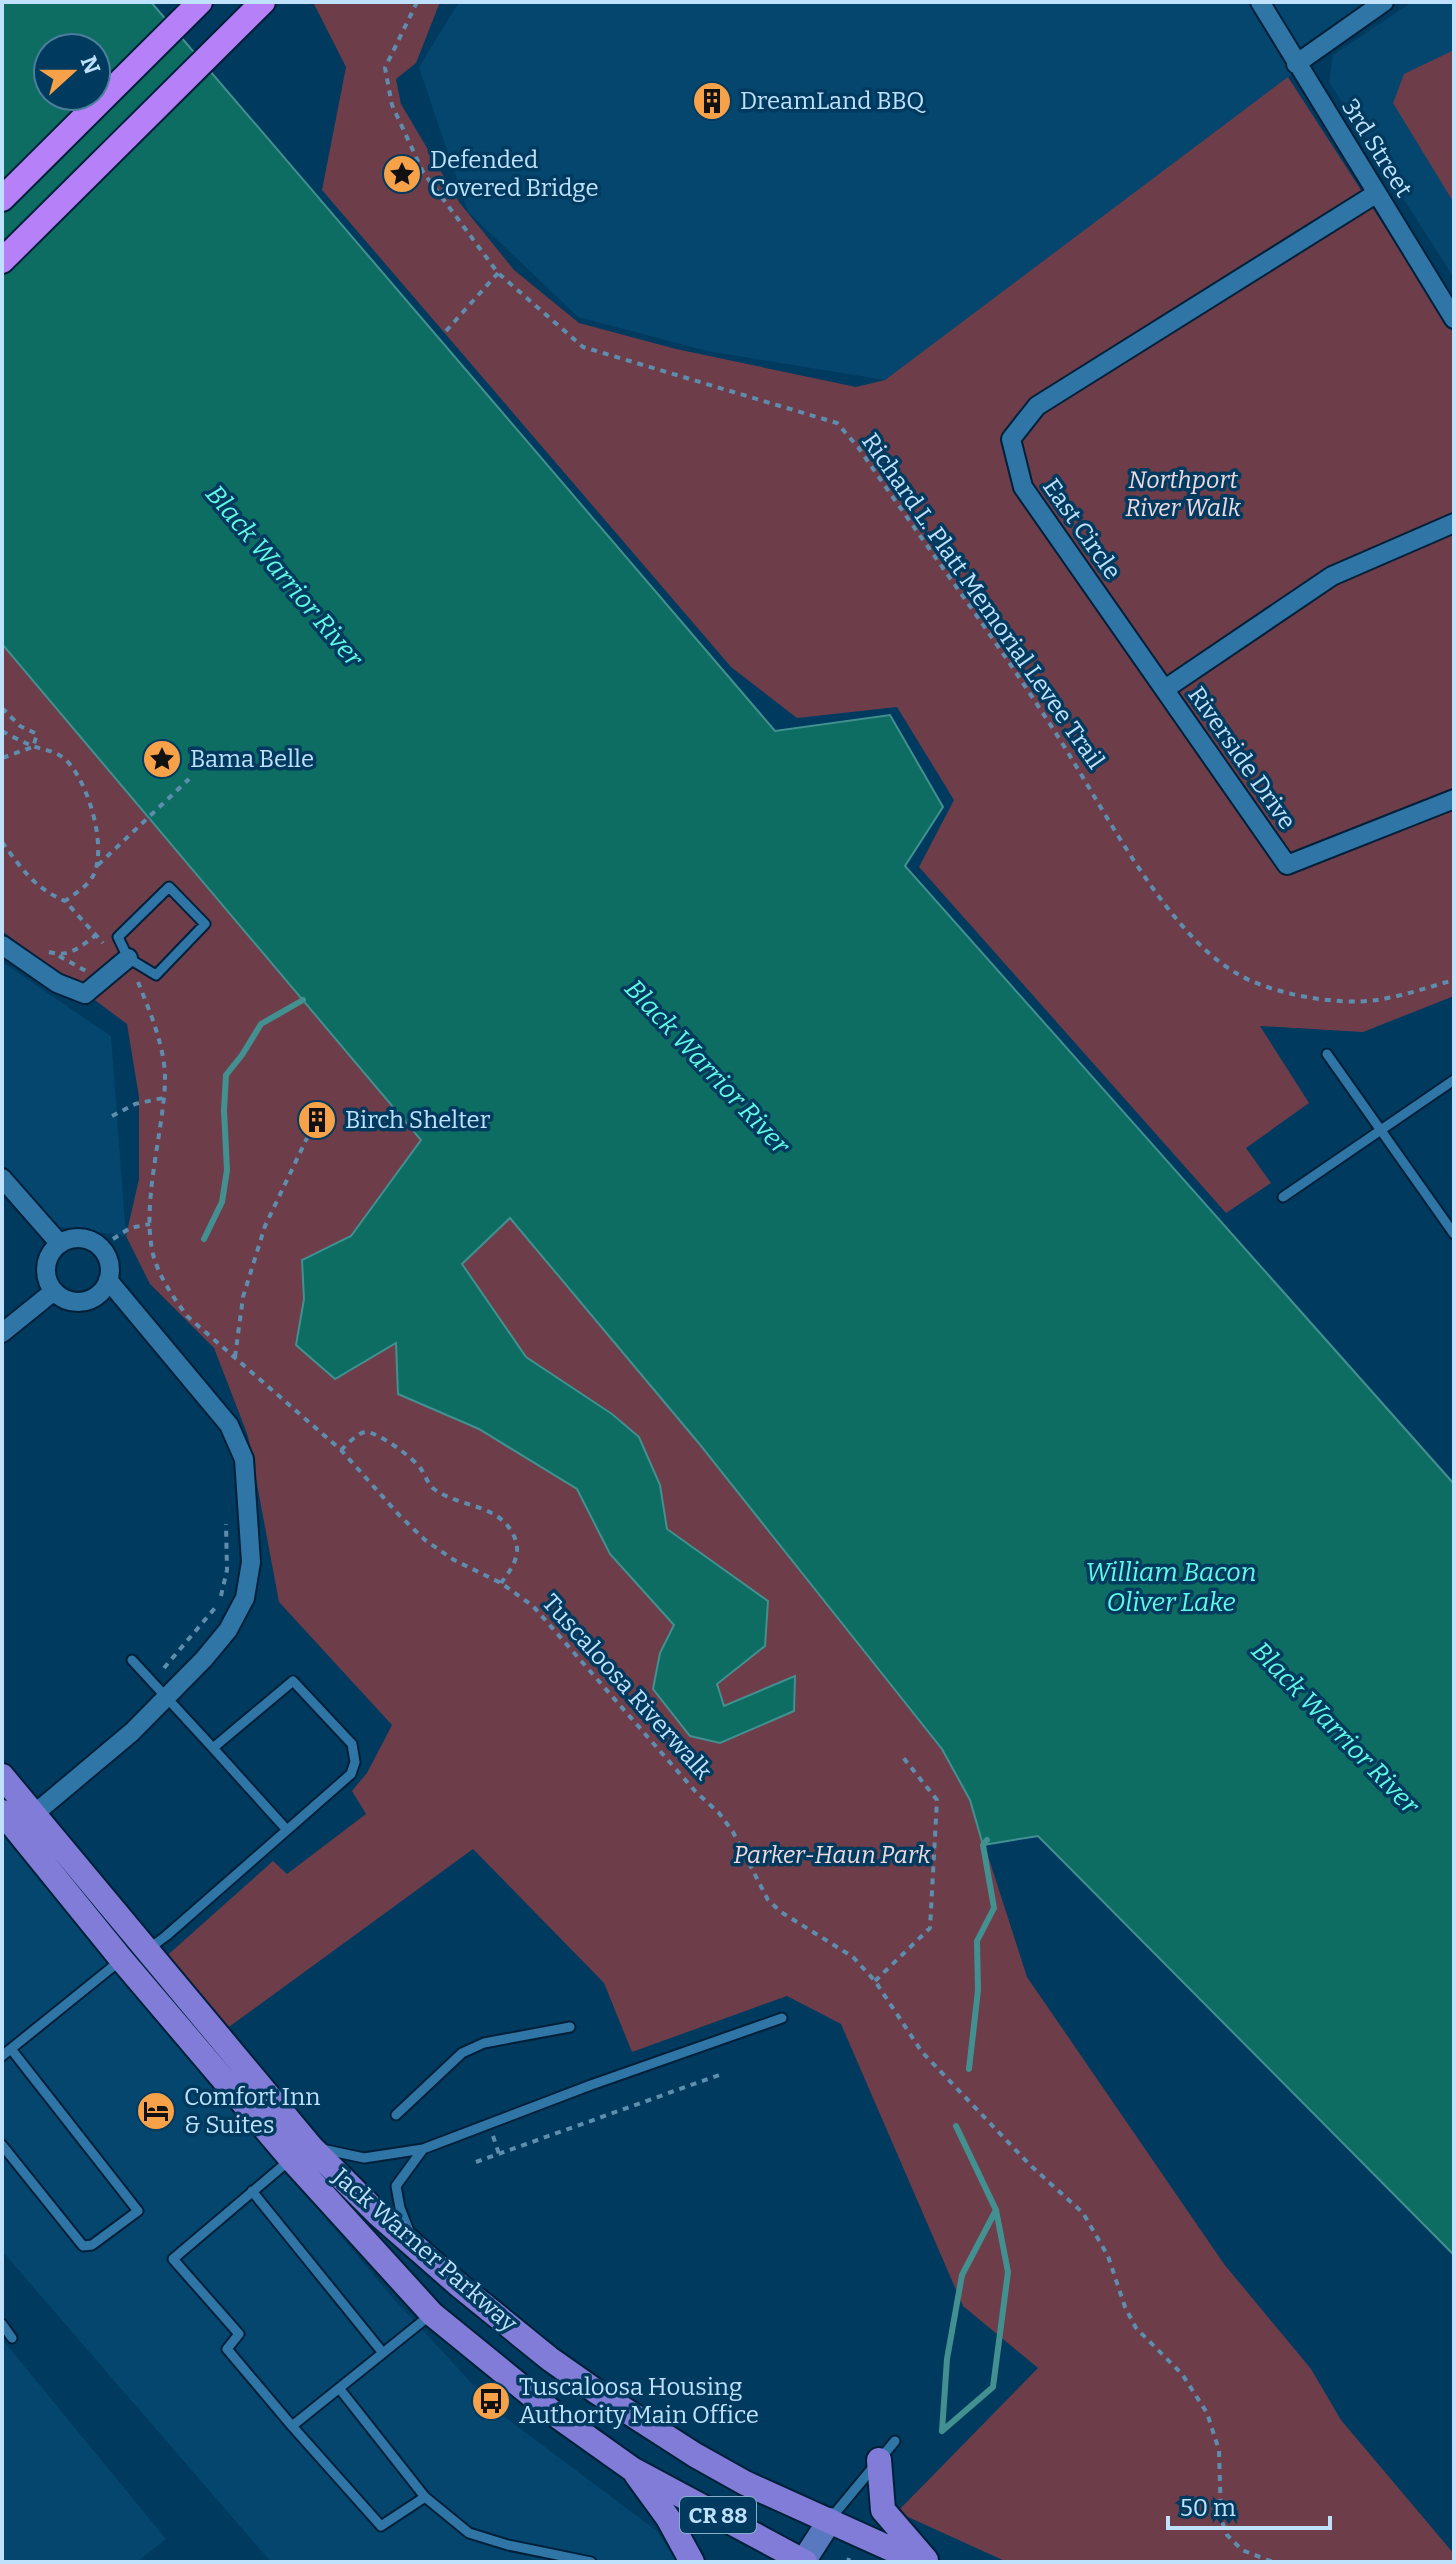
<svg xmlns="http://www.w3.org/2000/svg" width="1456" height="2564" viewBox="0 0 1456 2564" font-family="Bitter,serif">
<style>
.built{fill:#04466e}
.green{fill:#6d3d4a}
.water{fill:#0d6d62;stroke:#429090;stroke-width:2;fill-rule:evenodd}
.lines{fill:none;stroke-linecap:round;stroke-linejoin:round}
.stream{stroke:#429090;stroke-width:6}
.lane-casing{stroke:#002039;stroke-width:13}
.street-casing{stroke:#002039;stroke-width:22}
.secondary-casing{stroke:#002039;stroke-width:28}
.primary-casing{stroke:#002039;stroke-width:28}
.highway-casing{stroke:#002039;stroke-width:28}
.path{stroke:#5f8dad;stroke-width:4;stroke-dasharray:6 6;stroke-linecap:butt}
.lane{stroke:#2f75a6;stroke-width:9}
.street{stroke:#2f75a6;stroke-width:18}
.secondary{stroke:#5878bf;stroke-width:24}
.primary{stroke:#807cd7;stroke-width:24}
.highway{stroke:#b680f8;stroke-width:24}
.labels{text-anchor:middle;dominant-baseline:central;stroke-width:7;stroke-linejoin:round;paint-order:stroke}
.shield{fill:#003a5e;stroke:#86afcd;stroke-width:2}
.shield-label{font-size:22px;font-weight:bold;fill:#bfe1fc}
.poi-label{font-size:24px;fill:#bfe1fc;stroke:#003a5e;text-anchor:start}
.street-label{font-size:24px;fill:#bfe1fc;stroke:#003a5e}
.park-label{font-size:24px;font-style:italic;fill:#f0d9de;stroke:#003a5e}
.water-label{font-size:26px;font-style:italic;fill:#5ff9e5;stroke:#003a5e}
</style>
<rect width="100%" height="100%" fill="#003a5e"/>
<!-- built -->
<path class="built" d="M459,2H1394L1288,77L1267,97L885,380L707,351L578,317L468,212L419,67Z
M1412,2H1454V278L1329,82L1333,55Z
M2,962L111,1036L126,1236L53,1226L2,1183Z
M2,1824L279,2163L393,2298L454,2364L498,2412L657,2531L677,2562H271L2,2251Z
M2,2339L166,2539L137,2562H2Z"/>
<!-- green -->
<path class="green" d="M313,2H440L416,63L396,79L401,104L459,202L514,270L579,323L676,349L856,387L885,380L1288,77L1454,334V996L1363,1032L1260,1026L1309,1103L1246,1148L1271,1183L1226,1213L919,867L954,800L897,707L797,718L731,667L322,190L346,67Z
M1454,50V203L1393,103L1404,74Z
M2,644L421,1140L351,1236L302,1260L304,1299L296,1345L335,1379L396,1342L398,1394L479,1429L577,1489L610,1554L674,1625L660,1653L690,1736L794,1676L725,1707L717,1684L765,1646L768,1601L667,1529L660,1485L639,1437L612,1413L526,1357L462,1263L509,1217L697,1441L942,1749L970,1800L1027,1977L1224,2264L1311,2369L1341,2420L1454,2554V2562H1007L897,2512L1038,2368L963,2306L841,2024L787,1996L632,2052L604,1983L473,1849L211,2040L152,1969L273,1861L287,1874L366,1814L352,1791L367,1773L392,1725L279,1602L248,1436L214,1348L150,1284L126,1236L139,1179V1097L127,1024L2,931Z"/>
<!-- water -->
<path class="water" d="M2,2H151L775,731L890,715L943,807L905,866L1454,1484V2255L1038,1836L983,1845L970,1800L942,1749L697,1441L510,1218L462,1264L526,1357L612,1414L639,1437L660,1485L667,1529L768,1601L765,1646L717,1684L724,1706L795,1676L794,1711L720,1743L690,1736L653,1689L660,1653L674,1625L610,1554L577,1489L479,1429L398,1394L396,1343L335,1379L296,1345L304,1299L302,1260L351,1236L421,1140L2,644ZM48,48H96V96H48Z"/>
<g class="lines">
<!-- stream -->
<path class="stream" d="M204,1239L222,1202L227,1170L224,1110L226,1075L242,1055L261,1024L303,1000
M969,2069L978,1990L977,1941L994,1908L983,1845L987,1840
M942,2431L993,2387L1008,2272L996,2210L956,2126
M942,2431L947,2359L962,2275L996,2210"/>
<!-- lane casing -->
<g class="lane-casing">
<path id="lane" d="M169,887L205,924L156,975L128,958L118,937Z
M1327,1054L1454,1234
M1283,1197L1454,1080
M132,1660L213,1748
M147,1950L166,1936L351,1774L355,1762L352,1744L293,1681L213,1748L287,1830
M2,2056L121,1960
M396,2115L462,2053L484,2043L570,2027
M2,2145L83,2246L92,2245L138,2211L11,2049
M322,2149L364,2158L423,2149L591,2085L782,2018
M291,2159L173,2259L239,2334L227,2349L292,2426L381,2526L425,2497
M252,2191L383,2353
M409,2231L400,2208L396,2186L423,2149
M2,2324L12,2338
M339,2388L425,2497L469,2533L508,2545L591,2562
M292,2426L429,2316
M831,2518L895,2441"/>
</g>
<!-- street casing -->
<g class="street-casing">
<path id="street" d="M1260,2L1454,319
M1296,64L1384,2
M1377,193L1037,406L1011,439L1023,487L1287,865L1454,799
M1165,689L1332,576L1454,523
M2,945L57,983L85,994L128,958
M2,1178L60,1244
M46 1270a32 32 0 1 1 64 0a32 32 0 1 1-64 0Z
M2,1333L54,1291
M33,1815L132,1732L204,1659L228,1630L245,1598L251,1562L244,1459L229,1425L108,1280"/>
</g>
<!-- secondary casing -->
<g class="secondary-casing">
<path id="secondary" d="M803,2562L830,2520"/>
</g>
<!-- primary casing -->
<g class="primary-casing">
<path id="primary" d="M2,1776L311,2147L379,2215L460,2286L550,2359L597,2392L695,2455L745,2483L920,2562
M2,1812L122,1960L291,2159L432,2314L556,2415L632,2469L805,2562
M879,2460L883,2510L926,2560
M636,2474L668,2518L692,2562"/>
</g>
<!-- highway casing -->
<g class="highway-casing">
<path id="highway" d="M2,199L200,2
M2,261L263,2"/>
</g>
<!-- path -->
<path class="path" d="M417,2L385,68L392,105L423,172L498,273L583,347L837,423L858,447C923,542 993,635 1055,732C1101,803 1164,931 1236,973C1270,994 1338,1006 1377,1000C1403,996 1429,987 1454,980
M446,331L498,273
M2,708L20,726L37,734L33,747L2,758
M2,731C11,736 21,741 30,745C42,750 54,750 65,759C88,780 108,848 93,876C87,887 74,894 65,901L103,943
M2,842C22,869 33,887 65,901
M98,865L189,779
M49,952C69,958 80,947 96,935
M59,956L86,971
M138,982C150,1012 166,1049 165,1082C163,1135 140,1207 154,1258C161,1280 174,1298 187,1316L341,1450L400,1516L425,1540L454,1560L501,1583L533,1606L695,1791L719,1813L733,1832L768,1900L781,1912L853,1957L875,1981L922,2052L1030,2165L1083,2213L1108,2256L1125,2307L1136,2328L1182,2374L1207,2413L1219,2450L1221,2519L1227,2535L1242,2550L1273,2562
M112,1116L135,1104L163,1098
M113,1239L130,1228L150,1224
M235,1357L243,1297L265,1226L307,1138
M341,1450C348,1444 356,1434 365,1432C377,1431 415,1459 421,1469C426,1476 428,1485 434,1489C460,1508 497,1503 513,1534C523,1553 513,1567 501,1583
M221,1596L227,1570L226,1524
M164,1668L215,1608
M875,1981L930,1928L937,1800L902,1756
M493,2136L499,2154
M476,2162L719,2075
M848,2562L849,2558"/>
<!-- lane -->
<use href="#lane" class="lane"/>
<!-- street -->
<use href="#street" class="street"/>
<!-- secondary -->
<use href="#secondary" class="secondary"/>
<!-- primary -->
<use href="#primary" class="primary"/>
<!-- highway -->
<use href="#highway" class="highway"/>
</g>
<!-- icons -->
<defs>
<g id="building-disc" transform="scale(2)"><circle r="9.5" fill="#f7a149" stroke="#003a5e"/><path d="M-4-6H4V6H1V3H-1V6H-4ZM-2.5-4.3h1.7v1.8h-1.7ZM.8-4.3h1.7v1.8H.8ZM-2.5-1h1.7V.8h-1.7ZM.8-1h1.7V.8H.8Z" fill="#111"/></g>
<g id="sight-disc" transform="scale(2)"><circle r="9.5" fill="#f7a149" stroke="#003a5e"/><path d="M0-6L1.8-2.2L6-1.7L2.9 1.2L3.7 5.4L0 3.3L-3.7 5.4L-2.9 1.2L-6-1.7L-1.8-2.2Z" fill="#111"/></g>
<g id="hotel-disc" transform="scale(2)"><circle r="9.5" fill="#f7a149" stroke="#003a5e"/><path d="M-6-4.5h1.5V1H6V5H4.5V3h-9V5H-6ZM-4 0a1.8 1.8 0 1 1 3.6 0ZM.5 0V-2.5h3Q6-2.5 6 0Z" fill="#111"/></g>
<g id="bus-disc" transform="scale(2)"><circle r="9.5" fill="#f7a149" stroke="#003a5e"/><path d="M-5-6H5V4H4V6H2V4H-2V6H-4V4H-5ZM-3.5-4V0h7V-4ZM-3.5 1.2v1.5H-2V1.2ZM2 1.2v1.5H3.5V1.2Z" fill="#111"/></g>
</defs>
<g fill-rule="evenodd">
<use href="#building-disc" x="712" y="101"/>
<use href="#sight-disc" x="402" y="174"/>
<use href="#sight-disc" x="162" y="759"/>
<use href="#building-disc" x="317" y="1120"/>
<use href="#hotel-disc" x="156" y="2111"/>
<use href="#bus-disc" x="491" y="2401"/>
</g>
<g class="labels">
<!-- shield labels -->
<rect class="shield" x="680" y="2497" width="76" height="36" rx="6"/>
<g class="shield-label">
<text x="718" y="2515">CR 88</text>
</g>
<!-- poi labels -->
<g class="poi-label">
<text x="740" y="101">DreamLand BBQ</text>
<text x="430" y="160">Defended<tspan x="430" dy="28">Covered Bridge</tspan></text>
<text x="190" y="759">Bama Belle</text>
<text x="345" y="1120">Birch Shelter</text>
<text x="184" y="2097">Comfort Inn<tspan x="184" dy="28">&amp; Suites</tspan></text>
<text x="519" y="2387">Tuscaloosa Housing<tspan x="519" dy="28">Authority Main Office</tspan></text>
</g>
<!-- street labels -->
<g class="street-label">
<text transform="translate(1377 148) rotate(58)">3rd Street</text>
<text transform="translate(1082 529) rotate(55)">East Circle</text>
<text transform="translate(983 601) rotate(55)">Richard L. Platt Memorial Levee Trail</text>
<text transform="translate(1242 758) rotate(55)">Riverside Drive</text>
<text transform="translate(627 1687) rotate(48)">Tuscaloosa Riverwalk</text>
<text transform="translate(425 2250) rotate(41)">Jack Warner Parkway</text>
</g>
<!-- park labels -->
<g class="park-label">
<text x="1183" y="480">Northport<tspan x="1183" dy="28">River Walk</tspan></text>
<text x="832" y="1855">Parker-Haun Park</text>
</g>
<!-- water labels -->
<g class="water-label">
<text transform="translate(284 576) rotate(50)">Black Warrior River</text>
<text transform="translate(707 1067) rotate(47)">Black Warrior River</text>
<text x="1171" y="1572">William Bacon<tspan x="1171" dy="30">Oliver Lake</tspan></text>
<text transform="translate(1335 1728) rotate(46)">Black Warrior River</text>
</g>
</g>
<!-- border -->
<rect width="1456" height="2564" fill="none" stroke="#bfe1fc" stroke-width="8"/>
<!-- north arrow -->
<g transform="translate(72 72) rotate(69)"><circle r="38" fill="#003a5e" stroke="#4c7d9d" stroke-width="2"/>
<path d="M0-6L14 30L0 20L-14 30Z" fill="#f7a149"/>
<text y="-12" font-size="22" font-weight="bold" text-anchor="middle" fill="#bfe1fc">N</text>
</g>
<!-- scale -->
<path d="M1168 2516v12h162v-12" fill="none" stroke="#bfe1fc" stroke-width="4"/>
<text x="1180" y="2516" font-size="24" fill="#bfe1fc" stroke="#003a5e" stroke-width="6" paint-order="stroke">50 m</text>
</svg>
